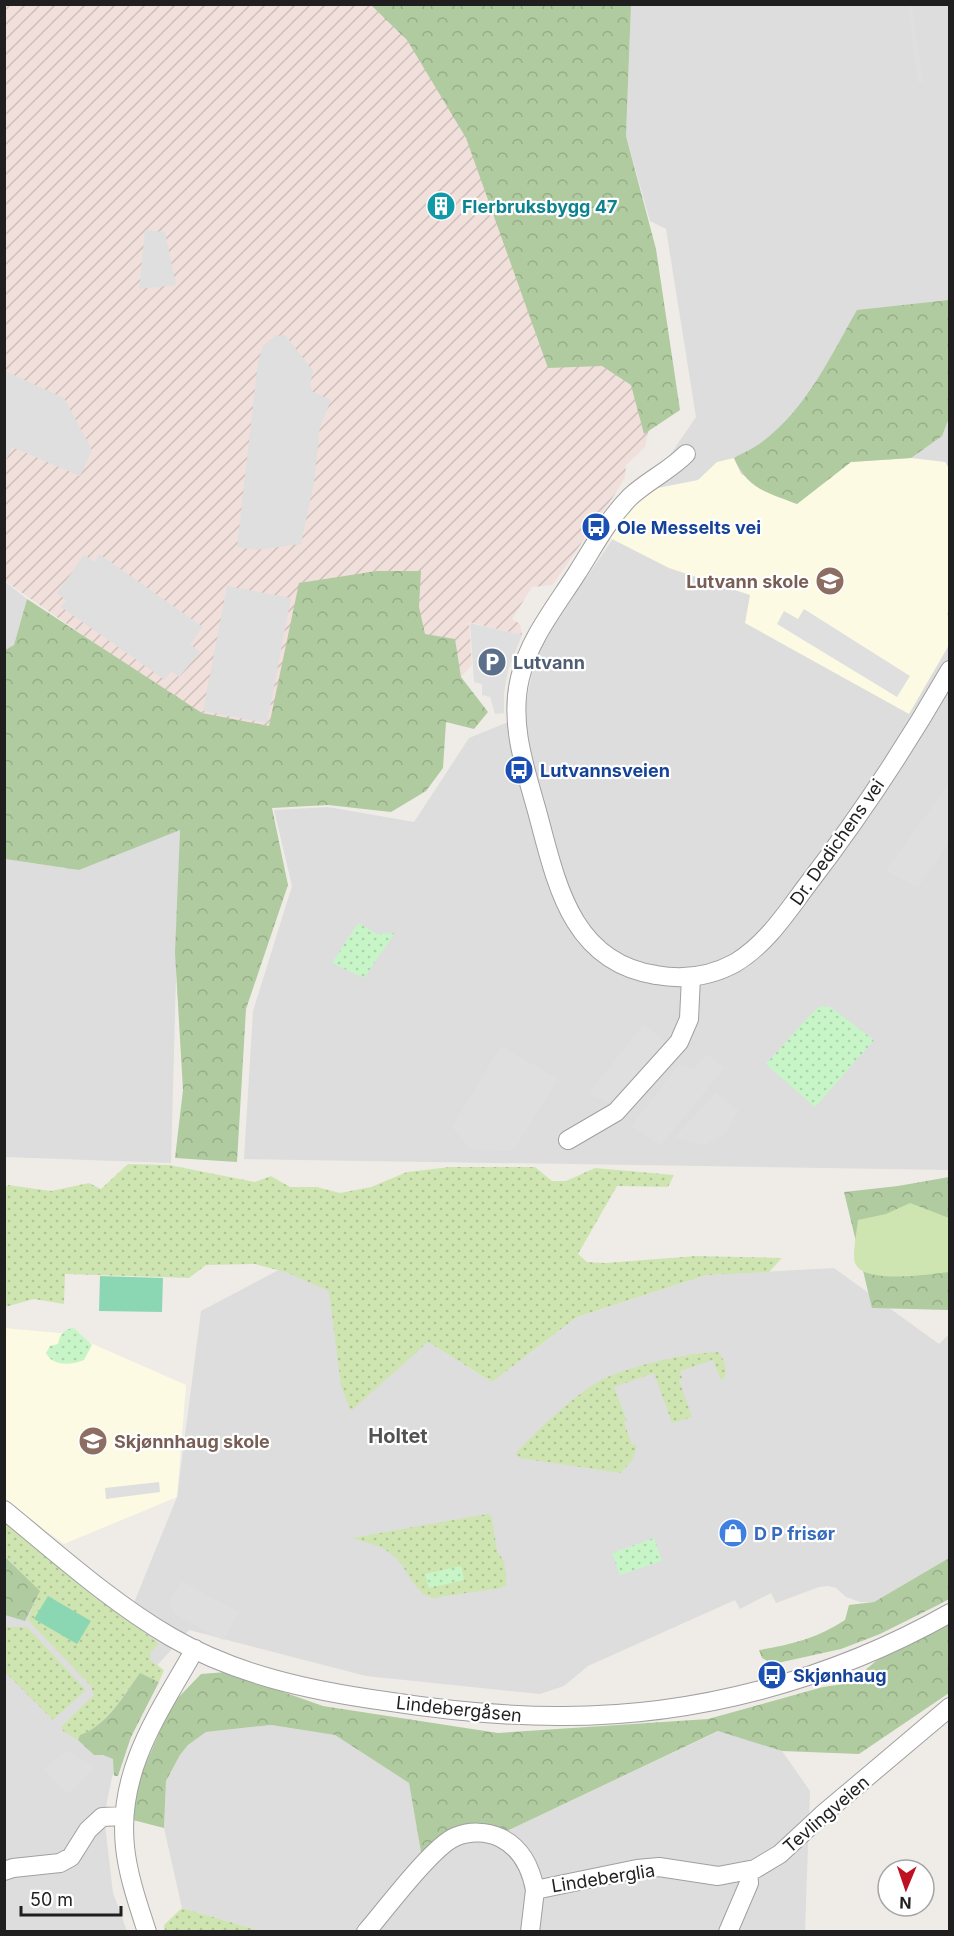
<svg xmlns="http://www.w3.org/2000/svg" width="954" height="1936" viewBox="0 0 954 1936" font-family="Inter,sans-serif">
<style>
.residential{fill:#ddd}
.education{fill:#fcfae3}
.military{fill:url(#military-furrows)}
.grass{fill:url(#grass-dots)}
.forest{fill:url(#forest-crowns)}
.park{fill:url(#park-dots)}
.garden{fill:#cfe5b1}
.pitch{fill:#8cd7b3}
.parking{fill:#dfdfdf}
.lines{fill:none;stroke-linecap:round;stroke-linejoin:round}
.minor-casing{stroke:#a0a0a0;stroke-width:20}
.minor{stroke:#fff;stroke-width:18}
.labels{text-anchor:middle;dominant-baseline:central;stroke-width:4.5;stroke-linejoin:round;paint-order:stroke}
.culture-label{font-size:18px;font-weight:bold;fill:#0d838f;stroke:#fff;text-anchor:start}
.transit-label{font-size:18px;font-weight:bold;fill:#164399;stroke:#fff;text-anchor:start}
.education-label{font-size:18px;font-weight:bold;fill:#785e54;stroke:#fff;text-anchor:end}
.service-label{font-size:18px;font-weight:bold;fill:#4e5e75;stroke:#fff;text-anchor:start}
.street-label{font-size:18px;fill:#1f1f1f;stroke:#fff}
.shop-label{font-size:18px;font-weight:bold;fill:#366cbe;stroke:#fff;text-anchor:start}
.neighbourhood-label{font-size:20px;font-weight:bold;fill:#525252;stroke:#fff}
</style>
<defs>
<pattern id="military-furrows" width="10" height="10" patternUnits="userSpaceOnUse" patternTransform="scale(1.5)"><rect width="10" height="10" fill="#f0dfdb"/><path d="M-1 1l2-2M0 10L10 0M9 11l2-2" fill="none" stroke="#cdbfbc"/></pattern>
<pattern id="grass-dots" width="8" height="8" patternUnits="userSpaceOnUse" patternTransform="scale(1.5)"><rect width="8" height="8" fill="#cfe5b1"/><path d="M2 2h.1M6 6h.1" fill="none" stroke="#b1c498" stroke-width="1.8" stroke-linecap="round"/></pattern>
<pattern id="forest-crowns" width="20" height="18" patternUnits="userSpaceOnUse" patternTransform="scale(1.5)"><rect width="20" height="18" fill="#b0cb9f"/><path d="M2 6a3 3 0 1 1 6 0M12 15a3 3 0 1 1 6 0" fill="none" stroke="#97ae88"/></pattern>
<pattern id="park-dots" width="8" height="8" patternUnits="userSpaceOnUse" patternTransform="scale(1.5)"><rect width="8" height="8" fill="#c8f5c8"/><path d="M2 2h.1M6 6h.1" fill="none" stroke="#abd2ab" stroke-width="1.8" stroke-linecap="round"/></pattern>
</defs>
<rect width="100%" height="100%" fill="#efece7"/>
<!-- residential -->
<path class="residential" d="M631,5H949V1170L244,1159L253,1011L292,886L274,810L328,807L414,822L469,738L523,716L537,650L696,417L666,229L650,221L626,136Z
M4,581L27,599L14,645L5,650Z
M180,829L171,1163L5,1157V859L79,870Z
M286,1266L343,1289L492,1382L577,1317L707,1275L834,1268L939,1344L949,1334V1558L874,1602H860L846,1597L836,1588L828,1586L819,1587L776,1603L771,1593L740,1609L735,1600L588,1666L564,1686L540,1694L366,1676L189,1630L154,1669L112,1777L104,1816L113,1893L127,1931H5L4,1524L129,1615L177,1497L201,1311Z
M271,1725L335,1735L409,1783L421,1851L441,1840L486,1841L719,1731L782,1751L810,1791L805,1931H261L182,1908L164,1828L166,1781L180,1755L188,1745L206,1732Z"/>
<!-- education -->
<path class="education" d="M734,458L741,474L797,504L851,462L911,458L945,462L950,470V609L947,614L949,617V645L909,714L745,623L750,595L669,568L608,537L627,509L653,489L698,480L717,462Z
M4,1328L70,1334L186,1385L177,1497L64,1544L5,1500Z"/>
<!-- military -->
<path class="military" d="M4,5H406L655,401L645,447L626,465L625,477L617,491L554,583L552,585L532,587L512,619L520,624L522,635L469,622L472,665L460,678L242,765L109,653L5,581Z"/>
<!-- grass -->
<path class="grass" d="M128,1164L169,1165L255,1182L271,1176L290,1187H317L340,1193L371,1187L407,1172L450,1167H535L552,1181H566L595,1168L674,1175L668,1187L617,1186L578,1254L587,1262L605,1263L696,1256L782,1258L769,1272L707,1275L577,1317L492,1382L428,1342L351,1411L341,1386L329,1291L288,1273L255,1264L206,1265L189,1278L65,1274L64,1304L34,1299L5,1307V1188L8,1185L51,1191L89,1183L101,1189Z
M718,1352C724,1358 727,1368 725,1377L721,1380L713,1360L680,1371L682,1378L679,1380L692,1417L672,1423L654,1373L614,1387L627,1421L624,1422L632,1445L636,1444C637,1456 629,1465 620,1473L520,1458L515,1454C539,1429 566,1402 596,1383C623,1367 686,1353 718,1352Z
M487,1514L490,1515L492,1518L497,1551L504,1561L507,1585L501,1588L432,1598C412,1591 409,1570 395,1557C383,1545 367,1543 352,1538Z
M4,1520L159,1644L151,1651L150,1660L164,1670L159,1682L140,1673C123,1695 107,1726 80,1735L78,1740L63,1731L61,1727L94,1695L91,1686L28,1620L39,1591L5,1556Z
M4,1627H27L86,1690L53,1720L5,1672Z
M182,1908L261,1931H165L164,1925Z"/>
<!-- forest -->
<path class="forest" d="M371,5H631L626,136L656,249L680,410L644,434L631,385L602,366L548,368L466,138L407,40Z
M949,300V418L942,436L911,458L851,462L797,504C767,492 748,490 734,458C743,453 754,448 762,442C807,408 830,357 857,310Z
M377,571H421L419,607L425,634L455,639L461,677L488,712L474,729L446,722L443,768L426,791L391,812L328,805L272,808L288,885L246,1009L237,1162L175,1158L183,1090L175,953L180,830L79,870L5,859V650L14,645L27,599L202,713L269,726L299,583Z
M949,1177V1310L872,1308L844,1192L898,1186Z
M4,1556L40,1591L25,1621L5,1615Z
M949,1558V1599L942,1603L880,1634L841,1649L773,1664L762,1658L759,1650C790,1645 818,1638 845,1620L849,1605L874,1602Z
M949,1624V1693L859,1754L782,1751L718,1731L486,1841L441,1840L421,1852L409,1783L335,1735L271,1725L206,1732L188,1745L180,1755L166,1781L164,1828L133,1820L139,1779L172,1704L201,1674L226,1672L323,1706L498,1733L708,1719L823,1687L850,1683L876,1661Z
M140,1673L159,1682L131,1737L118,1776H114L113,1759L103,1755H94L78,1740L80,1735C107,1726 124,1695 140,1673Z"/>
<!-- park -->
<path class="park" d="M358,923L377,934L395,933L364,978L332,963Z
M822,1006L830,1007L874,1040L815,1107L766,1064L813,1012Z
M74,1328L92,1345L84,1360C72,1365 53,1367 46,1353L50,1346L58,1344C60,1334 64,1329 74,1328Z
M654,1538L662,1561L620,1575L612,1553Z
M461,1566L464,1580L429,1588L425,1574Z"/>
<!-- garden -->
<path class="garden" d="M910,1203L949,1218V1272C931,1274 863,1285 855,1263C852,1254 857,1231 858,1220L886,1214Z"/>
<!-- pitch -->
<path class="pitch" d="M100,1276L163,1278L162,1312L99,1311Z
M48,1596L91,1621L77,1644L34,1619Z"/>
<!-- parking -->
<path class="parking" d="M908,5H912L923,82L918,83Z
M145,230L165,232L176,285L139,289Z
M285,335L313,371L310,385L313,392L331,400L320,427L314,482L301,544L256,550L237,547L258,362L263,346L275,336Z
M5,371L64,398L92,450L80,476L12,447L5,463Z
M99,554L203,627L190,644L200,652L179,677L171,671L165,680L61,607L66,600L57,593L84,555L95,562Z
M227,586L291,598L267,723L203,711Z
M804,609L910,676L897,697L777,624L784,611L798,619Z
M470,623L522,635L508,670L504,693V713L495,714L490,697L482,695V684L474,682Z
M949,783V842L918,887L886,871Z
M644,1024L665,1042L610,1103L588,1094Z
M501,1046L558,1079L513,1151L470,1149L452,1127Z
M706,1054L724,1068L661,1145L631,1126L679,1065L694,1069Z
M716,1093L739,1110L725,1134L705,1145L675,1137Z
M159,1482L160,1492L106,1499L105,1488Z
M181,1581L239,1612L223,1640L175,1614L170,1605L171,1599Z
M67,1750L76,1757L91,1764L94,1769L67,1794L44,1769Z"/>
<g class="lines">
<!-- minor casing -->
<g class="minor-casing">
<path id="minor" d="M686,454C669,471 647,481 630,497C608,519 593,548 577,573C556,606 529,639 520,678C509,723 525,768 537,811C556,881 570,962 656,975C683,980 711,976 735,963C765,945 785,915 805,888C858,819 907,745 950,670
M568,1140L616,1112L679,1042L689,1019L691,977
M4,1510C58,1554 111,1602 171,1637C236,1675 312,1691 385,1701C443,1710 500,1716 558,1716C694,1717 832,1680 950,1613
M4,1871L13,1868L60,1863L71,1857L88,1830L102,1817L124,1816
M147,1932C138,1904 128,1876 125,1847C117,1770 159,1713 195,1649
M366,1932C385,1910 432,1847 455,1837C469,1831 487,1831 501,1838C521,1848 531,1868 535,1890
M530,1932L535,1890L637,1869L659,1867L718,1876L755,1869L780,1854L822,1815L950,1707
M728,1932L749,1883L748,1871"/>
</g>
<!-- minor -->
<use href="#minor" class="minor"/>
</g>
<!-- icons -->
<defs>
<g id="building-disc" transform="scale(1.5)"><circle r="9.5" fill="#0f9aa8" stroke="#fff"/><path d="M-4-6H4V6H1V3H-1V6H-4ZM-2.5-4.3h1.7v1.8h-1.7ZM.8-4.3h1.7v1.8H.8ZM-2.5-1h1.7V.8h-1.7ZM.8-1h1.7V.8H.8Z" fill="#fff"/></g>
<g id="bus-disc" transform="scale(1.5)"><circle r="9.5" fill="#1a4fb4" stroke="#fff"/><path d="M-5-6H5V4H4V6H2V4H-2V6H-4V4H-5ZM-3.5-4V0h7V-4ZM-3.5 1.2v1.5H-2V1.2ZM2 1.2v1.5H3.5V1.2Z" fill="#fff"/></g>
<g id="school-disc" transform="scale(1.5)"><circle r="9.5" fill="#8d6e63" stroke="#fff"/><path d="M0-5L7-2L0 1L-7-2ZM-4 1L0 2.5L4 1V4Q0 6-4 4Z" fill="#fff"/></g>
<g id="parking-disc" transform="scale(1.5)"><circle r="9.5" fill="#5c6f8a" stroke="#fff"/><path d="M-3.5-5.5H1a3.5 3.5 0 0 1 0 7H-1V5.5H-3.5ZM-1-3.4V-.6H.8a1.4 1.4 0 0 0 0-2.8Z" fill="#fff"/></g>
<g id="shop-disc" transform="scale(1.5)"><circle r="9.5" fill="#3f7fe0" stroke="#fff"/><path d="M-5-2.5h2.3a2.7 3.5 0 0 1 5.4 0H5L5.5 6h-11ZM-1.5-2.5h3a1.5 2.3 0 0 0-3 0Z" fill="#fff"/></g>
</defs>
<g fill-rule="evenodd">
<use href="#building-disc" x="441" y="206"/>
<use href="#bus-disc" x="596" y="527"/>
<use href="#school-disc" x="830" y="581"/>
<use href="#parking-disc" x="492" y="662"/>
<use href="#bus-disc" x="519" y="770"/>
<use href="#school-disc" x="93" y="1441"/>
<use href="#shop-disc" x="733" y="1533"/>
<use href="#bus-disc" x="772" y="1675"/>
</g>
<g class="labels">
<!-- culture labels -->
<g class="culture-label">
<text x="462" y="206">Flerbruksbygg 47</text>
</g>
<!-- transit labels -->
<g class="transit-label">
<text x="617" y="527">Ole Messelts vei</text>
<text x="540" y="770">Lutvannsveien</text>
<text x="793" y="1675">Skjønhaug</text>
</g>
<!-- education labels -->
<g class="education-label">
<text x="809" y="581">Lutvann skole</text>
<text x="114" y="1441" text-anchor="start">Skjønnhaug skole</text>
</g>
<!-- service labels -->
<g class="service-label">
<text x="513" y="662">Lutvann</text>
</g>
<!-- street labels -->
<g class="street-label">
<text transform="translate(837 842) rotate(-55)">Dr. Dedichens vei</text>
<text transform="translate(459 1709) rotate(6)">Lindebergåsen</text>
<text transform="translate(826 1814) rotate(-41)">Tevlingveien</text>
<text transform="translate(603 1878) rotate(-9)">Lindeberglia</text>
</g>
<!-- shop labels -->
<g class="shop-label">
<text x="754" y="1533">D P frisør</text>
</g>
<!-- neighbourhood labels -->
<g class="neighbourhood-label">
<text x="398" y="1436">Holtet</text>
</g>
</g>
<!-- border -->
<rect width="954" height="1936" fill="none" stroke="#1f1f1f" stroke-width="12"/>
<!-- north arrow -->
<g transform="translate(906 1888) rotate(182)"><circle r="28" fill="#ffffff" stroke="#a5a5a5" stroke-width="1.5"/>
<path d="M0-4.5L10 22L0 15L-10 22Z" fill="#be1121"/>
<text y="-9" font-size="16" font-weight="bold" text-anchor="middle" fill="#1f1f1f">N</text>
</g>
<!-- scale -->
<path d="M21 1906v9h100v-9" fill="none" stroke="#1f1f1f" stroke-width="3"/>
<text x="30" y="1906" font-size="18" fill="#1f1f1f" stroke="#ffffff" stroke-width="4.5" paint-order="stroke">50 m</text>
</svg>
